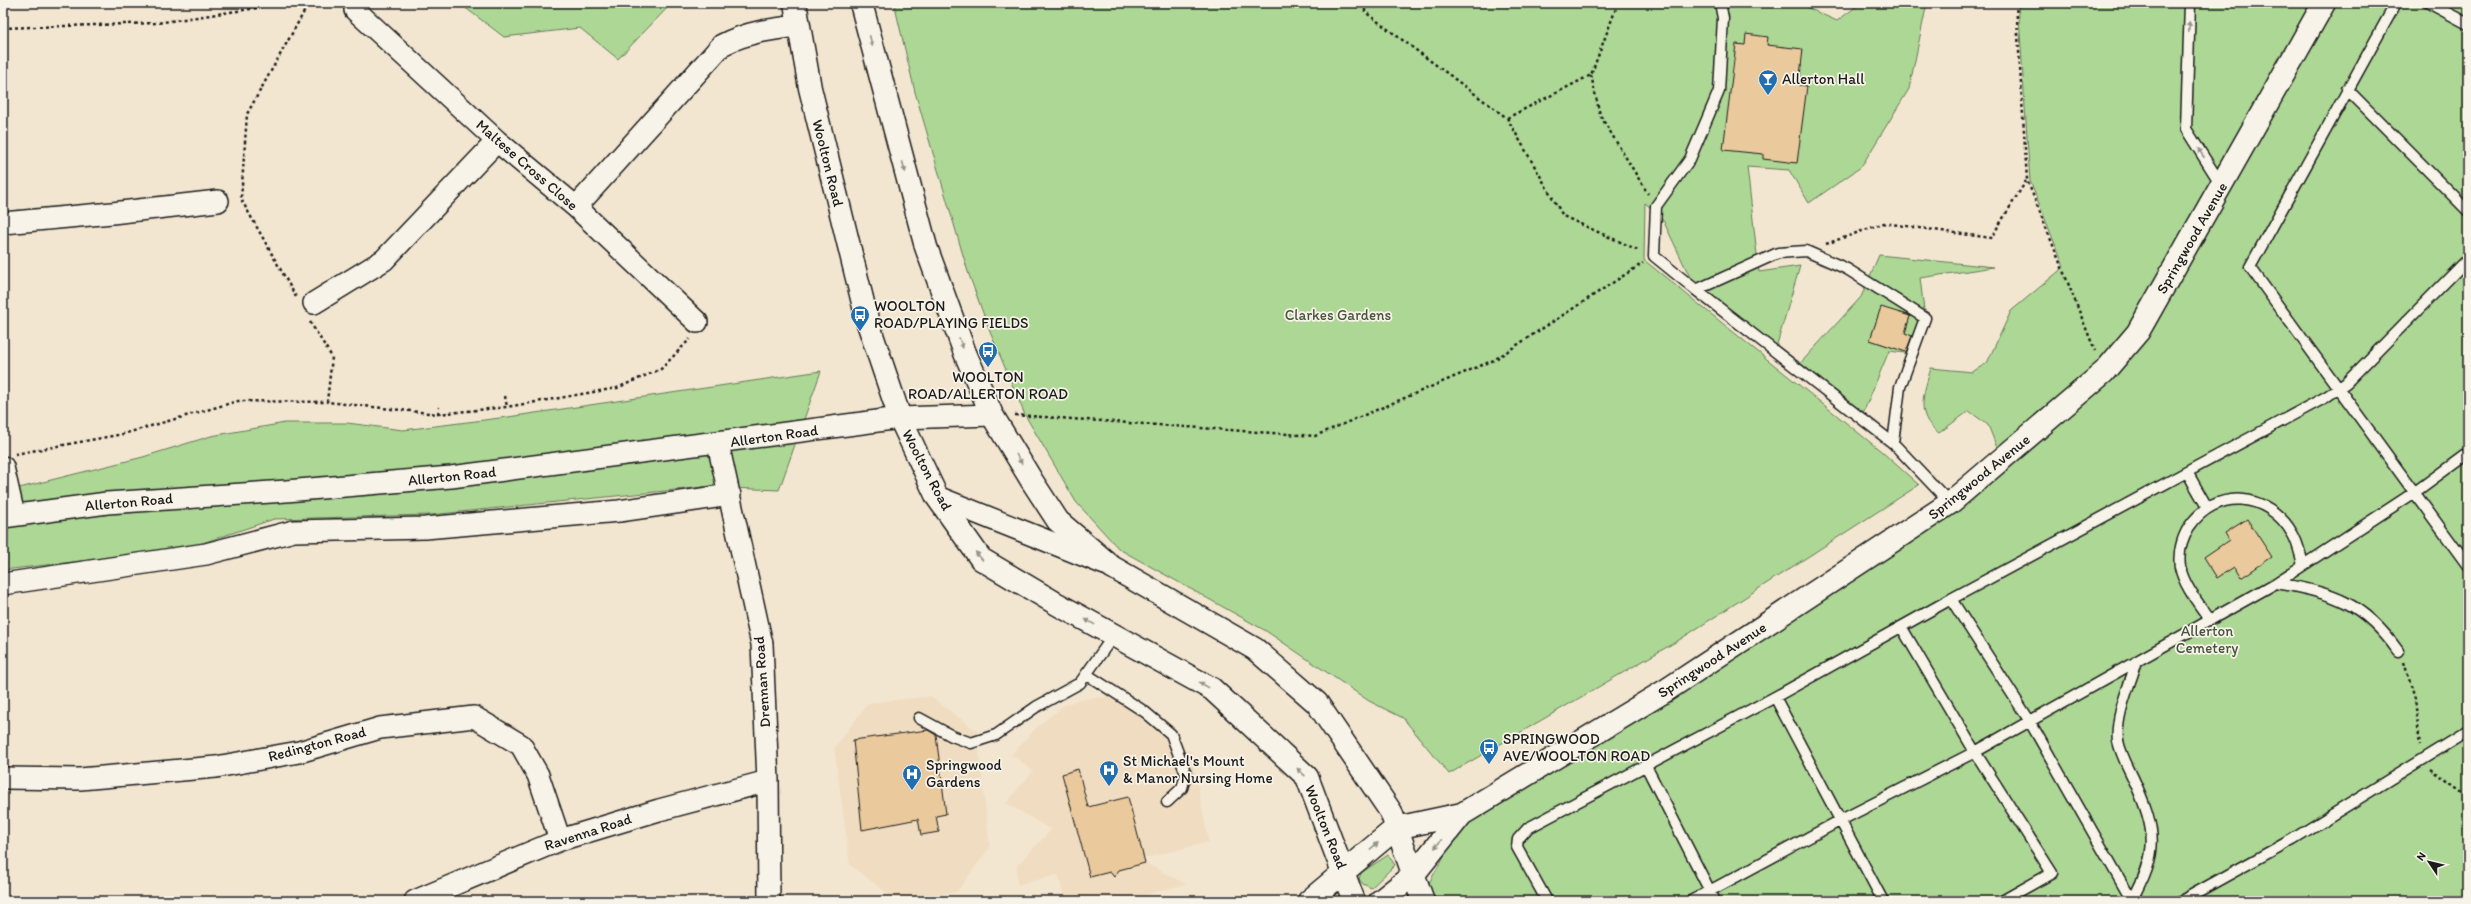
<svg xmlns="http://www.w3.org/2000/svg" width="2471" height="904" viewBox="0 0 2471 904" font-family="Itim,sans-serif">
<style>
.built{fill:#f0ddc1}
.green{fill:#add795;stroke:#647a58}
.building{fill:#eac99c;stroke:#1c1c1c}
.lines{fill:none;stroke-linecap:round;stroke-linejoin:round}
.lane-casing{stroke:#1c1c1c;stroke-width:13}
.street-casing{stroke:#1c1c1c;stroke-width:24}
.secondary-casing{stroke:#1c1c1c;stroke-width:25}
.path{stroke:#1c1c1c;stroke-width:2.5;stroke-dasharray:3 3;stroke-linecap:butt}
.lane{stroke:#f7f3e8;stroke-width:10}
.street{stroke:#f7f3e8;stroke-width:21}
.secondary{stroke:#f7f3e8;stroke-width:22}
.oneway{fill:#94928c}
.labels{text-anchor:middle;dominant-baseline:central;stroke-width:3.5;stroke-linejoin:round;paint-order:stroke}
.poi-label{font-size:15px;fill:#1c1c1c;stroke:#f7f3e8;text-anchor:start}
.street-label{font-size:15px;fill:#1c1c1c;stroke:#f7f3e8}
.park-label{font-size:15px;fill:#485440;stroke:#f7f3e8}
</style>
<rect width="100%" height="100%" fill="#f3e6d1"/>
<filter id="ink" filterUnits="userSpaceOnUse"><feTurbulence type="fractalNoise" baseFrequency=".025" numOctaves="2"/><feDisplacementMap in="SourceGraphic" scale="8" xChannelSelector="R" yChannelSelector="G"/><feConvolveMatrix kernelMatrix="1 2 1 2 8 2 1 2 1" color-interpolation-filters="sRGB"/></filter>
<g filter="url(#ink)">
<!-- built -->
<path class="built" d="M1108,689L1154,720L1175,752L1191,750L1209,842L1143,859L1144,862L1186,884L1123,901H1065L1058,875L1017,885V865L1051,830L1006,803L1033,771L1015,757L1010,756L1037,727L1063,706L1079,699L1105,697Z
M930,696L977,731L990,847L957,892L896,900L850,865L834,748L868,703Z"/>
<!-- green -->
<path class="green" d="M459,3H672L618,59L580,28L504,37Z
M894,3H1797L1837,21L1861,3H1927L1909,89L1861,167L1809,203L1789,170L1747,167L1759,272L1800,266L1775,351L1696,290L1662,218L1645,203L1644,260L1881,451L1919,485L1679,640L1449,774L1403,718L1369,701L1266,631L1119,549L1076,502L1025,415L990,332L968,272L915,92Z
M2018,3H2468V901H1434L1429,883L1465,818L2005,468L1988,425L1969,411L1939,433C1914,415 1924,393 1931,368L1972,372L1987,363L2011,311L2064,267L2030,181Z
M1879,255L1994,267L1920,278L1925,318L1918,339L1905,333L1910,316L1881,308L1870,340L1912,354L1889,351L1861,418L1796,368L1861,297Z
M821,371L779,490L704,487L430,515L274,519L185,549L3,570V492L143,457L211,436L285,423H347L403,430L508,417Z
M1388,855L1395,865L1371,888L1363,884L1359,879L1361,873Z"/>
<!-- building -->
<path class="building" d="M1746,34L1768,37L1767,45L1803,49L1799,85L1807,86L1797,163L1763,159V154L1723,150L1736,44L1745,45Z
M1881,307L1910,316L1905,333L1912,336L1906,352L1870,340Z
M2247,519L2272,557L2241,578L2234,567L2217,578L2204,557L2229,540L2225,533Z
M928,730L936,735L946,814L936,816L939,832L921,835L918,819L862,830L853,740Z
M1078,769L1088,807L1128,797L1145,863L1119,870L1114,877L1110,872L1090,877L1062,774Z"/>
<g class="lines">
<!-- lane casing -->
<g class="lane-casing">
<path id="lane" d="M2190,3L2186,129L2222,186
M2396,3L2250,267L2468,566
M2429,3L2468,24
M2347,89L2468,211
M1696,290L1654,256L1656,206L1690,159L1719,91L1723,18L1720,3
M1893,443L1900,387L1925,318L1847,269L1806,251L1778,253L1696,290L1893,443L1950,503
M2187,472L2207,507
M2276,583C2333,592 2364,603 2398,651
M1951,599L2326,397L2346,383L2468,259
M2210,620C2199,604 2184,586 2180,567C2178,553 2182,538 2189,527C2216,487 2268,492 2292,533C2298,542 2300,554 2303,564
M1902,628L1975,752L2052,873L2002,901
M1086,674L1145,712L1171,734L1186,774L1182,788L1167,802
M1775,697L1883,901
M919,718L952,736L971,743L996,735L1036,707L1080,683L1114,635
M1646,766L1715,901
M1547,901L1517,847L1518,839L1528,828L1775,697L1951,599L2029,720L2132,901
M1691,901L1841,820L1975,752L2276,583L2415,492L2468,453
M2132,901C2159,852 2157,831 2134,780C2128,767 2121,755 2118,741C2115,716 2130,684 2137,661
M2181,901L2293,839L2468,731"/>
</g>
<!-- street casing -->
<g class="street-casing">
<path id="street" d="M355,10L497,141L576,207L697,322
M576,207L722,45C747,32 771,29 799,26
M3,223L112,213L218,201
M314,303L384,260L497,141
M718,444L762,644L768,781L769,901
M3,467L14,515
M937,497L1105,564
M3,517L107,503L286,491L451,477L900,418L992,415
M3,584L206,554L294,531L425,528L619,511L730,495
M3,778L80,779L216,767L299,752L380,728L474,717L521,745L538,775L560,840
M415,901L560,840L659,810L768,781"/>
</g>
<!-- secondary casing -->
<g class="secondary-casing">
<path id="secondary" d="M795,3L810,88L868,323L900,418L937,497L981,559L1057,604L1212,689L1307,777L1354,901
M861,3L926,247L965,353L992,415L1032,481L1058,521L1112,567L1255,649L1317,703L1391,812L1423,901
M1309,901L1396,828L1462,814L1665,691L1950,503L2104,372L2138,332L2324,3
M1380,901L1414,874L1462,814"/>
</g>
<!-- path -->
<path class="path" d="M1365,3V12L1507,118L1563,216L1640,251
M2016,3L2027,180L2095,351
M3,28L157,23L257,8L270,3
M1591,75L1600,115L1648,194
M1507,118L1591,75L1618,3
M1826,244L1884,223L1991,238L2026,181
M296,297L241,199L247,114L309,3
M310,322L332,357L327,402L438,414L507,407L617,388L661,369L690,339
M505,396L507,407
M438,414L439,407
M1015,415L1315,436L1494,360L1643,263
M15,454L123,434L238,401L327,402
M2404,662L2415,699L2420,745
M2431,769L2468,796"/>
<!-- lane -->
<use href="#lane" class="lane"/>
<!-- street -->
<use href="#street" class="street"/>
<!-- secondary -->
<use href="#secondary" class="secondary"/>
</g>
<!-- one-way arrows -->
<defs><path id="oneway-solid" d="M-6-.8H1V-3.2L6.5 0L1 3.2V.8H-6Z"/></defs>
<g class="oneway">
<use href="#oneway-solid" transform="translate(2189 27) rotate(-88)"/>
<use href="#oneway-solid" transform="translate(871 41) rotate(76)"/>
<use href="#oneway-solid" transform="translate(2201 153) rotate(-123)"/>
<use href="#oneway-solid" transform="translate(904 167) rotate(74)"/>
<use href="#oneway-solid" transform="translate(961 343) rotate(70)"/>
<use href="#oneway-solid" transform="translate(1019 459) rotate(59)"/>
<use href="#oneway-solid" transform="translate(979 556) rotate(-131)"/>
<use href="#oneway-solid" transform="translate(1090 622) rotate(-151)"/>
<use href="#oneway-solid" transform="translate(1204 685) rotate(-151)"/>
<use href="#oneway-solid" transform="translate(1301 772) rotate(-137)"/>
<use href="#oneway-solid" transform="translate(1438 844) rotate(128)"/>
<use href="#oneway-solid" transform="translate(1374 846) rotate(-39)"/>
</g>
</g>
<!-- icons -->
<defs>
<g id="bar-pin" transform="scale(1)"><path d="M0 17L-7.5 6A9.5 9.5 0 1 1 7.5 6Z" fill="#1f6fb2" stroke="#f7f3e8"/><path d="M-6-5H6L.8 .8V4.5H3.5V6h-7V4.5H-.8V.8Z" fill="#fff"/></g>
<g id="bus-pin" transform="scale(1)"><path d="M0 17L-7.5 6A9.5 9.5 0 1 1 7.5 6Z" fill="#1f6fb2" stroke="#f7f3e8"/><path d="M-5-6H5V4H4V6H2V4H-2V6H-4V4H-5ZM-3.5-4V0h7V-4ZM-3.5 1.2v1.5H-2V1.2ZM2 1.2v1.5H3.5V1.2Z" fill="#fff"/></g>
<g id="hospital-pin" transform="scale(1)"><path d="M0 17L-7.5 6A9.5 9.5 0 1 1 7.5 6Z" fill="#1f6fb2" stroke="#f7f3e8"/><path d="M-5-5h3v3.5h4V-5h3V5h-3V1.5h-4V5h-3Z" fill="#fff"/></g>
</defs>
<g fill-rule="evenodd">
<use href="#bar-pin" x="1768" y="79"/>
<use href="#bus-pin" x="860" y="315"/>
<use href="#bus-pin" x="988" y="351"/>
<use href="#bus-pin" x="1489" y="748"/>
<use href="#hospital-pin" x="1109" y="770"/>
<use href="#hospital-pin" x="912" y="774"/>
</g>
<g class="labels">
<!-- poi labels -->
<g class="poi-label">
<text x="1782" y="79">Allerton Hall</text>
<text x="874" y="306">WOOLTON<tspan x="874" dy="17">ROAD/PLAYING FIELDS</tspan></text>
<text x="988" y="377" text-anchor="middle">WOOLTON<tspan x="988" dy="17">ROAD/ALLERTON ROAD</tspan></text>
<text x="1503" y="739">SPRINGWOOD<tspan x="1503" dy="17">AVE/WOOLTON ROAD</tspan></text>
<text x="1123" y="761">St Michael's Mount<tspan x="1123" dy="17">&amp; Manor Nursing Home</tspan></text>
<text x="926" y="765">Springwood<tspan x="926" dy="17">Gardens</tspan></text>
</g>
<!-- street labels -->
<g class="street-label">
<text transform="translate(828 163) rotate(76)">Woolton Road</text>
<text transform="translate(527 165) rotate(41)">Maltese Cross Close</text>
<text transform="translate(2192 238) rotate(-60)">Springwood Avenue</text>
<text transform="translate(774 436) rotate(-8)">Allerton Road</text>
<text transform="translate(927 470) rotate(62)">Woolton Road</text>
<text transform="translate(452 476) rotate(-6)">Allerton Road</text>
<text transform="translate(1979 477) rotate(-39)">Springwood Avenue</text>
<text transform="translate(129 502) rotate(-5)">Allerton Road</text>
<text transform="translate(1712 660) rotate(-33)">Springwood Avenue</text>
<text transform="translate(762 682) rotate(-94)">Drennan Road</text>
<text transform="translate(317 744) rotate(-15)">Redington Road</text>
<text transform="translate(1326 827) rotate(68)">Woolton Road</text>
<text transform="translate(588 832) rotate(-18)">Ravenna Road</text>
</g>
<!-- park labels -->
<g class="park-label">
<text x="1338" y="315">Clarkes Gardens</text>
<text x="2207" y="631">Allerton<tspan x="2207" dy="17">Cemetery</tspan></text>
</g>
</g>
<!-- margin -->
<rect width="2471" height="904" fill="none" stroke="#f7f3e8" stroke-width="16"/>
<rect x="8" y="8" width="2455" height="888" fill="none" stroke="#1c1c1c" stroke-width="1.5" filter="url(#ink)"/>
<!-- north arrow -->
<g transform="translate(2429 862) rotate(305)" stroke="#f7f3e8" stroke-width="3" paint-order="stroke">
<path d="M0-3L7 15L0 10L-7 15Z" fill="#1c1c1c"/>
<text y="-6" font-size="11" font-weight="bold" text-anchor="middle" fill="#1c1c1c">N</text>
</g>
</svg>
